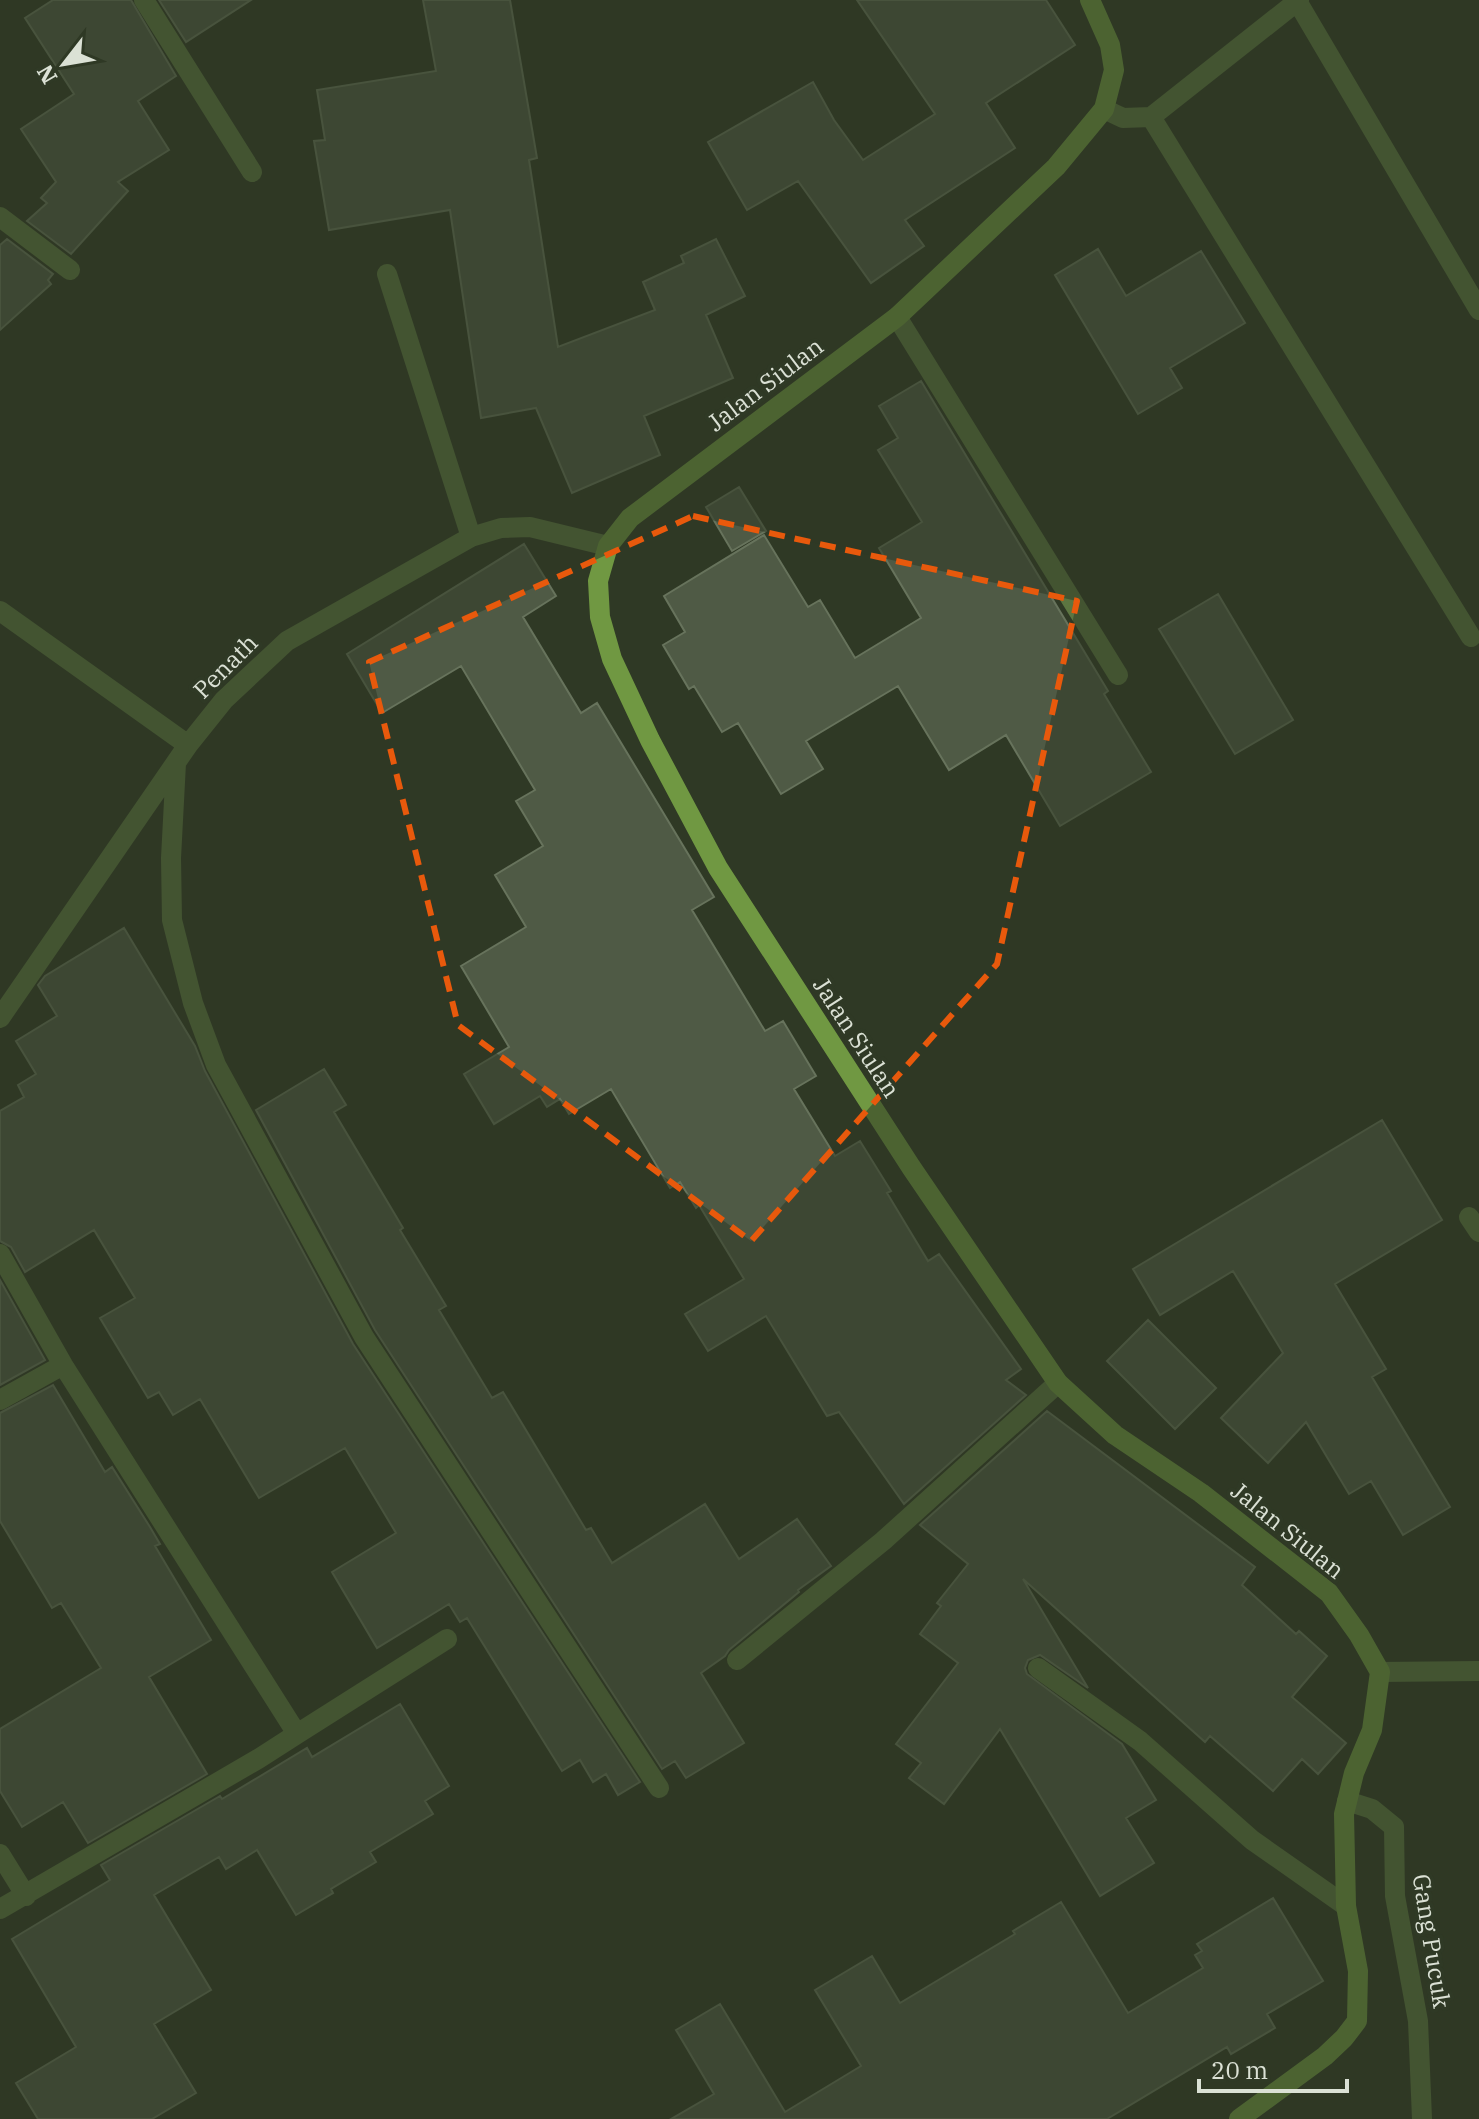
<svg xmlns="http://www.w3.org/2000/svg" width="1479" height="2119" viewBox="0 0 1479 2119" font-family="'IBM Plex Serif',serif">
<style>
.building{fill:#4f5a45;stroke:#67735c;stroke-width:2}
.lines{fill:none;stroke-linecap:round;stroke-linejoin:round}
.street{stroke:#5c7541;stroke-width:20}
.secondary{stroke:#709842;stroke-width:20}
.marked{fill:none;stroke:#e8590c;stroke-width:6;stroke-dasharray:16 10;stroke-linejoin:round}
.labels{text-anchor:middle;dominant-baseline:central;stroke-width:8;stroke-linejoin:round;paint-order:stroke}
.street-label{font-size:24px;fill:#dbe1d5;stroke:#2f3925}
</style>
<rect width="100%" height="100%" fill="#2f3925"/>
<!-- building -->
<path class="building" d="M53,0H131L176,76L138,101L169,150L118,182L128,191L71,254L27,221L47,203L41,198L56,182L21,129L74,94L25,18Z
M159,0H251L186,42Z
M423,0H510L537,158L529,160L558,347L655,310L643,282L684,263L681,256L716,239L745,296L706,315L733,378L644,416L660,455L572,493L536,408L481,418L450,210L329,230L314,141L325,140L317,90L436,71Z
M857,0H1046L1075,45L986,103L1015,148L905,220L924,246L871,283L798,181L747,210L708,142L813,82L834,120L863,160L935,114Z
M7,239L53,274L48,280L51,284L0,330V245Z
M1098,249L1126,296L1201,251L1245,323L1170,368L1182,388L1138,414L1055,275Z
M921,381L1108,691L1104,694L1151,772L1060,826L1006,735L949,770L898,686L806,741L823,769L781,794L738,723L722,732L694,686L689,689L663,645L685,632L664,596L764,535L808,607L820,600L855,658L921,618L879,548L922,522L878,450L898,438L879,406Z
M739,487L766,531L732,551L706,507Z
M524,544L556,596L523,617L581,713L597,703L714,897L692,910L765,1031L783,1021L816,1076L794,1089L835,1156L860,1141L891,1191L887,1193L928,1261L939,1254L1021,1369L1006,1380L1026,1395L904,1504L839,1412L827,1416L766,1316L708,1351L685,1314L744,1279L699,1205L696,1208L680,1182L670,1188L611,1089L569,1114L560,1099L547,1107L540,1096L494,1124L464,1074L509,1047L461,966L526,927L495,875L543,846L516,801L535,790L461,666L382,713L347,654Z
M1218,594L1293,720L1235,754L1159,629Z
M124,928L195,1046L205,1071L353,1344L640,1782L618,1795L606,1774L593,1782L580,1760L562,1771L467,1618L460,1622L449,1604L377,1648L332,1572L396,1533L345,1448L259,1498L200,1399L173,1415L159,1392L148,1398L100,1318L135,1298L94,1230L25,1272L11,1247L0,1241V1111L24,1097L18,1085L36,1074L16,1041L57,1016L38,985L45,976Z
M324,1069L346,1105L334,1112L403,1228L400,1230L446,1306L439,1310L492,1398L503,1392L586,1530L591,1528L612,1563L705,1504L739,1559L797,1519L831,1566L798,1590L799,1592L729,1650L725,1656L701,1673L744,1743L686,1778L675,1761L662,1769L375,1330L256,1110Z
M1382,1120L1442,1220L1335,1284L1386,1369L1372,1377L1450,1507L1403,1535L1371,1481L1349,1494L1306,1422L1268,1463L1221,1418L1283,1353L1233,1271L1160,1315L1133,1269Z
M0,1280L45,1360L0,1385Z
M1148,1320L1216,1388L1175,1429L1107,1361Z
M53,1385L105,1472L112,1467L150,1527L160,1544L155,1546L211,1640L149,1677L207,1774L88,1843L63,1802L22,1827L0,1791V1729L101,1668L61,1603L52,1608L0,1521V1413Z
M1047,1411L1255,1567L1242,1585L1296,1634L1299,1631L1327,1656L1292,1697L1346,1743L1318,1774L1302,1759L1273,1791L1210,1736L1205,1742L1023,1579L1088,1688L1040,1655L1028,1660L1025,1668L1027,1674L1122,1744L1156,1800L1126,1818L1154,1863L1100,1896L1000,1729L944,1804L909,1778L921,1763L896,1744L958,1663L920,1634L941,1606L937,1603L968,1564L920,1525Z
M400,1704L449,1786L425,1801L433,1814L370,1852L376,1862L331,1889L333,1893L296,1915L257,1850L226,1869L219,1857L154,1895L211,1990L154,2024L196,2093L152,2119H38L16,2083L76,2047L12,1939L110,1880L101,1865L220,1796L222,1799L307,1748L312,1757Z
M1273,1898L1323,1981L1267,2014L1275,2028L1231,2054L1227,2047L1107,2119H671L714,2094L676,2030L720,2004L785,2112L861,2066L815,1990L872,1956L900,2003L1015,1934L1013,1931L1061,1902L1128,2013L1203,1968L1195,1955L1202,1951L1197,1944Z"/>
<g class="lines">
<!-- street -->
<path class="street" d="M144,0L252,172
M1297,1L1479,310
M1104,109L1123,118L1151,117L1299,0
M1151,117L1471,637
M0,217L70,270
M387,274L471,537
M897,317L1118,675
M0,611L188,745
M176,763L171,858L172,920L193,1003L216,1065L364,1337L659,1788
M0,1018L188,745L224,700L287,641L471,537L501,528L530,527L608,546
M1469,1217L1479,1232
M0,1254L63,1365L297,1734L258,1759L0,1909
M0,1400L63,1365
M737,1660L883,1541L1058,1383
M1038,1668L1140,1741L1252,1840L1346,1906
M1380,1672L1479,1671
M297,1734L447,1639
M1347,1801L1372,1809L1394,1827L1395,1896L1418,2021L1422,2119
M0,1854L26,1896"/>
<!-- secondary -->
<path class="secondary" d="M1090,0L1110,45L1114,70L1104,109L1056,167L897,317L630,518L608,546L598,581L600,617L612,659L650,740L718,868L911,1167L1058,1383L1115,1435L1201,1493L1329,1593L1359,1635L1380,1672L1372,1730L1354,1773L1344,1814L1346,1906L1358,1971L1357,2021L1344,2038L1325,2056L1239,2119"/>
</g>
<!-- marked area -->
<path d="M0 0H1479V2119H0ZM693,516L1077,601L997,964L751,1241L458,1025L369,662Z" fill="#2f3925" fill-opacity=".55" fill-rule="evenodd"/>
<path class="marked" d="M693,516L1077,601L997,964L751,1241L458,1025L369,662Z"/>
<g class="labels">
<!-- street labels -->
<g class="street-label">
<text transform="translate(765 384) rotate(-37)">Jalan Siulan</text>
<text transform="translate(225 666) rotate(-45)">Penath</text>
<text transform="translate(857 1037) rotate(57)">Jalan Siulan</text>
<text transform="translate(1288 1530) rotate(39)">Jalan Siulan</text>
<text transform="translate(1432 1941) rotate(81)">Gang Pucuk</text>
</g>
</g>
<!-- north arrow -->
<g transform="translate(64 64) rotate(239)" stroke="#2f3925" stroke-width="6" paint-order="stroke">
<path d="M0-6L14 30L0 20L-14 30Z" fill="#dbe1d5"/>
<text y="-12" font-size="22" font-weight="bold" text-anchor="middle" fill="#dbe1d5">N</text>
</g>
<!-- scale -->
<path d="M1199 2079v12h148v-12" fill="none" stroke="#dbe1d5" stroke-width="4"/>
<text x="1211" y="2079" font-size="24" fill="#dbe1d5" stroke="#2f3925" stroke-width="6" paint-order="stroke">20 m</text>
</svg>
